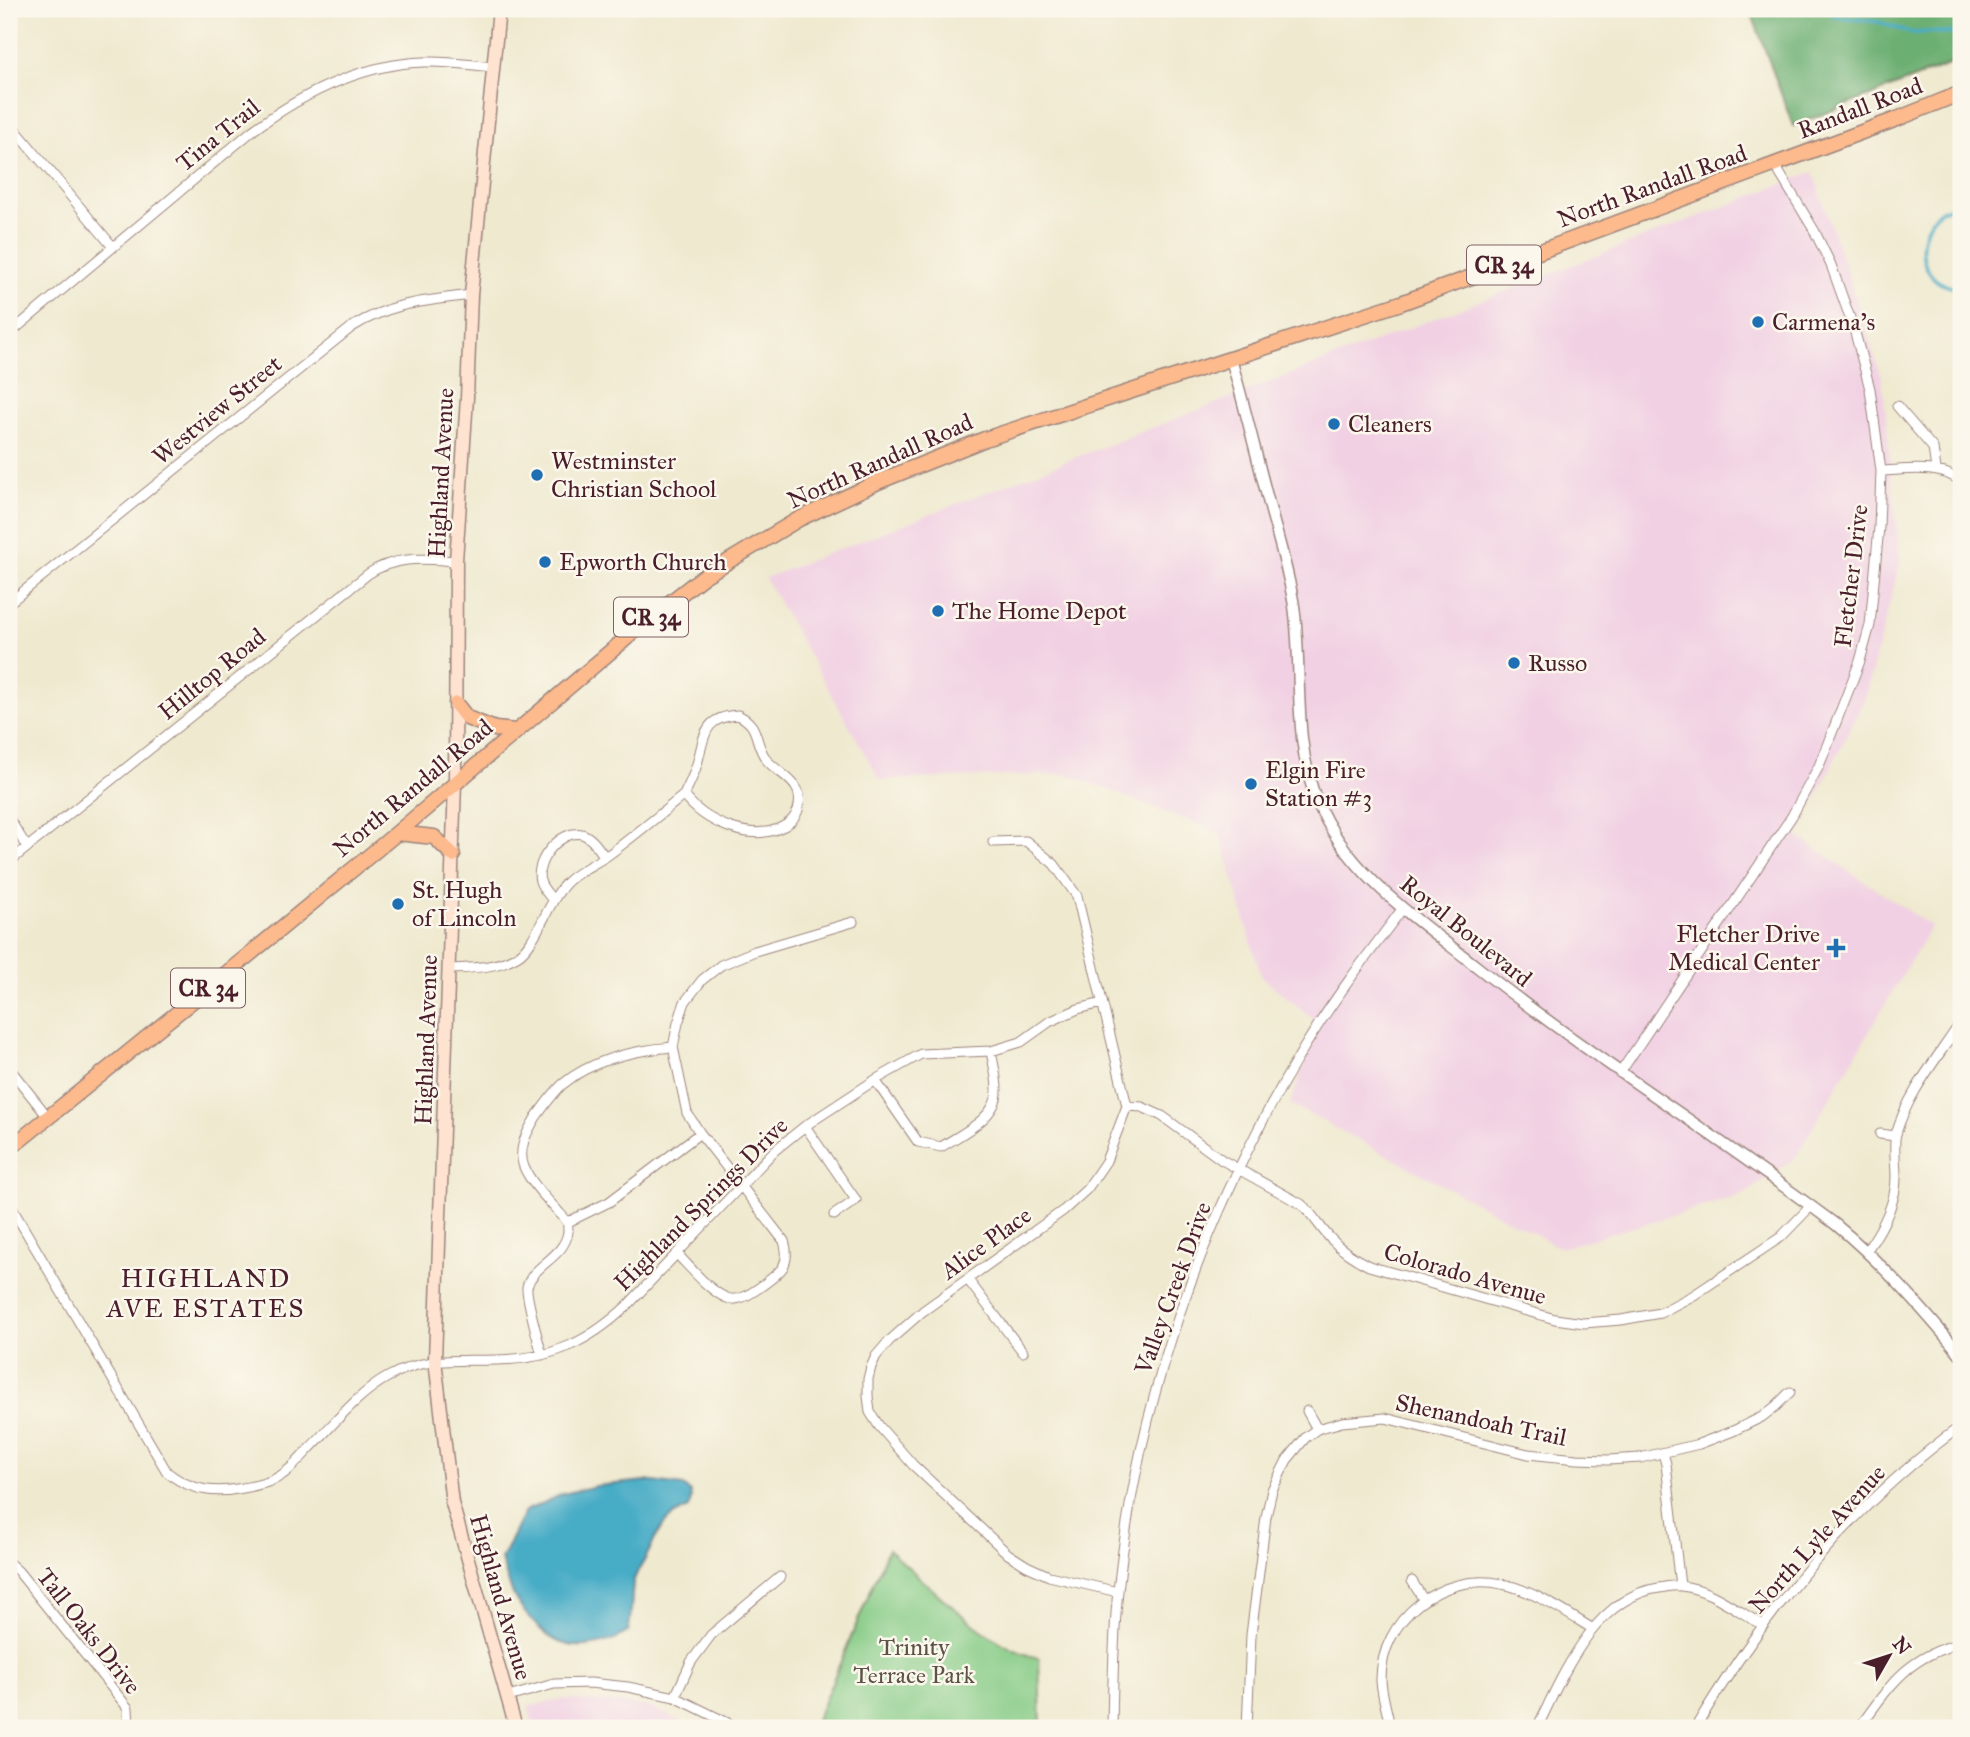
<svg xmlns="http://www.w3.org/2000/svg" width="1970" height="1737" viewBox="0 0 1970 1737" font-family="'IM FELL Great Primer',serif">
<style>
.built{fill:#f1d0e3}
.green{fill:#85cb85;stroke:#687558;stroke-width:2}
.forest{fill:#6caf72;stroke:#5b674e;stroke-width:2}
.water{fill:#46acc6;stroke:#486678;stroke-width:2}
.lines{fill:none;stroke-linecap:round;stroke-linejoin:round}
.stream{stroke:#46acc6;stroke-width:3.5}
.minor-casing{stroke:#9c847d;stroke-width:11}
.tertiary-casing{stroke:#9c847d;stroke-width:13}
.secondary-casing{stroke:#9c847d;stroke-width:15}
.primary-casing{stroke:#9c847d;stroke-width:17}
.minor{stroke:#fff;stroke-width:9}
.tertiary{stroke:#fff;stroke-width:10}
.secondary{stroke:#fee3d1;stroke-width:12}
.primary{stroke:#fcba8d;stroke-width:14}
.poi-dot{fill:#1f6fb2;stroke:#fbf7ec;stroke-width:2.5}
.labels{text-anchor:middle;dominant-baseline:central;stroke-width:5;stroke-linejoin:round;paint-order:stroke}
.shield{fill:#fbf7ec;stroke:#7f6065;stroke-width:2}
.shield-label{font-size:23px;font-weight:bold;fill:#4a1f2b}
.street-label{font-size:24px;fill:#4a1f2b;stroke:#fbf7ec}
.poi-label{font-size:24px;fill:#4a1f2b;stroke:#fbf7ec;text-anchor:start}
.park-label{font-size:24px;fill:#5c5346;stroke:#fbf7ec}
.neighbourhood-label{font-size:26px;letter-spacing:2px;fill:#4a1f2b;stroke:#fbf7ec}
</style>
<rect width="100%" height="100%" fill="#fbf7ec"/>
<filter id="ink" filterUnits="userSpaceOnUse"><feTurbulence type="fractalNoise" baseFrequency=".0143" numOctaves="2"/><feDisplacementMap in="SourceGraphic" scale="14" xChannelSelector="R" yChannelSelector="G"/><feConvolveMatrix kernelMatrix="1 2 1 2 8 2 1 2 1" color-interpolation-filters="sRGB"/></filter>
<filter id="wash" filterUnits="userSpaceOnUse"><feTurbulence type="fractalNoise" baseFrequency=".00686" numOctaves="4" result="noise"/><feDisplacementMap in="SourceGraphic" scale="28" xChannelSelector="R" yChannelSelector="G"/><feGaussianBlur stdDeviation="1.57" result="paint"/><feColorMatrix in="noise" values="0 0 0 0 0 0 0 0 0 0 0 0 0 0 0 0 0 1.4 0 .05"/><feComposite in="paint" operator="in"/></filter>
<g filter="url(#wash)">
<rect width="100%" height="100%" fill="#efe9cf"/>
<!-- built -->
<path class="built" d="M1813,172L1882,378L1900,563L1865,698L1797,836L1931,926L1795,1158L1743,1195L1561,1248L1290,1104L1319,1024L1261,976L1220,833L1067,774L880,780L765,578Z
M564,1699L647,1706L697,1728H534L528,1706Z"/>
<!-- green -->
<path class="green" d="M888,1549C926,1582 989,1649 1039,1658L1041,1728H813Z"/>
<!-- forest -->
<path class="forest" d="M1750,9H1961V60L1793,126Z"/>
<!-- water -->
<path class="water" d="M645,1481L683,1486L690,1492L691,1498L689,1508C658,1520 659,1534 645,1559C641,1567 634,1575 633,1584C631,1600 632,1615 628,1632C609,1644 580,1651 559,1642C544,1636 525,1614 516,1600C509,1587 505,1572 501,1559L525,1511L563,1494L596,1486Z"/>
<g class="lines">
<!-- stream -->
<path class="stream" d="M1829,9L1835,17L1879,22L1912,33L1931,32L1952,33L1961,39
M1961,205C1919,204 1908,271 1945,285C1949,287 1956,286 1961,287"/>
</g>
</g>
<g filter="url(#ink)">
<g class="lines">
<!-- minor casing -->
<g class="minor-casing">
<path id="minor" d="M9,122L113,247
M9,334L252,131C302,94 360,64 424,62C447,61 471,65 494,67
M1897,406L1933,448L1936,469
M1881,471C1908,470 1937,464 1961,481
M9,603L352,327C392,302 426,301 471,295
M738,715C761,726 753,741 766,759C774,770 790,776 797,789C800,795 800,803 798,810C794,820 789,824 780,828C748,842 703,821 684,795C689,785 694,775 697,764C705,737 702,717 738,715Z
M9,819L27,847
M993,842L1026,841L1054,864L1077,896L1127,1106L1106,1161L1087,1189L1064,1210L923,1311L889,1341L876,1356L871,1367L868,1379V1396L870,1412L879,1426L913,1465L1008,1554L1027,1566L1049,1576L1118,1592
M9,862L368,574C396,555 425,559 456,561
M552,899C548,894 542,888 540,881C534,860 562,829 582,834C592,837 599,849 605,857
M450,969C472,968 497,968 517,956C537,944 547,901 568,881C580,870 595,864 608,855C634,836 659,815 684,795
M9,1068L48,1117
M1620,1073L1792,816L1819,766L1860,661L1870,625L1879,527L1881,471L1870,389L1854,329L1831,265L1814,230L1774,164
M875,1080L918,1142L941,1147C961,1134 998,1118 997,1090C997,1077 993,1063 991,1051
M1127,1106L1142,1107L1162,1116L1222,1160L1301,1204C1313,1214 1320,1228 1331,1239C1342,1251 1355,1259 1369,1266L1555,1319L1584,1323L1621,1320L1660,1313L1694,1295L1781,1237L1811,1206
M805,1126L856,1200L834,1215
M1880,1134L1895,1136
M9,1203L167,1472C188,1489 211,1494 237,1489C249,1487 262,1485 273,1480C288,1473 298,1461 309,1449C334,1424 357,1394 388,1377C425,1356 457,1361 497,1360C552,1359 587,1343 627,1306L774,1151L805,1126L875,1080L921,1054L991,1051L1021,1042L1049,1022L1078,1009L1102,1003
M568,1222L609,1202L700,1133
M1867,1250C1882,1229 1896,1204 1896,1177C1896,1164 1893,1144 1896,1134C1907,1094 1939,1056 1961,1022
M677,1254C689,1266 710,1292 727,1298C732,1300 738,1299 743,1297C752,1294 778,1275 783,1267C788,1258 787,1250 784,1241L700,1133L687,1113L673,1047L678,1023L685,1002L702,980L721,965L755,951L853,922
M968,1280L1023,1352
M542,1355C539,1344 526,1295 527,1287C532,1265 564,1258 568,1232C568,1231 568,1223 567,1222C565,1218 559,1213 557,1210C545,1197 531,1183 524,1167C517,1149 527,1132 536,1117C544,1106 553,1093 563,1084C593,1059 635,1050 673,1047
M1307,1411L1317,1429
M1663,1453L1666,1464L1680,1586
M9,1563L18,1571L128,1708L129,1728
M1412,1581L1423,1599
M508,1697L554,1684L590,1683L628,1687L675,1697L738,1728
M675,1697L691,1662L711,1635L780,1577
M1388,1717C1385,1705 1382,1693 1381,1681C1380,1618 1443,1571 1502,1584C1531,1589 1568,1614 1593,1629
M1112,1728C1113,1683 1113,1636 1118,1591C1138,1398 1205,1211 1305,1046C1335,997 1369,953 1403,908
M1247,1728L1251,1635L1266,1517L1272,1490L1287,1460L1306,1437L1317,1429L1342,1422L1385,1418L1528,1454L1577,1459L1608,1460L1640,1458L1699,1444L1733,1431L1762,1417L1776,1406L1790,1392
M1537,1728C1562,1677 1594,1597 1659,1588C1666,1587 1674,1585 1681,1586C1711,1589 1737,1611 1763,1625
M1695,1728C1764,1613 1852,1505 1961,1426
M1859,1728C1890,1685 1907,1657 1961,1643"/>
</g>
<!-- tertiary casing -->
<g class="tertiary-casing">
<path id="tertiary" d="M1231,359C1244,404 1255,450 1267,496C1276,532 1288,568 1294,606C1303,670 1292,740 1317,801C1347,874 1417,919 1476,966C1592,1058 1717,1135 1835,1224C1882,1263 1922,1308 1961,1355"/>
</g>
<!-- secondary casing -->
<g class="secondary-casing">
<path id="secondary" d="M499,9L471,295L467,398L456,561L455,783L435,1360L452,1503L516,1728"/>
</g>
<!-- primary casing -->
<g class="primary-casing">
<path id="primary" d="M456,704L467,718L495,729L517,731
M397,833L434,837L453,855
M9,1149L228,972L397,833L650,618L704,576L799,519L880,481L985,439L1401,303L1897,119L1961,93"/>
</g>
<!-- minor -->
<use href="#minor" class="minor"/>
<!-- tertiary -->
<use href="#tertiary" class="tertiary"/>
<!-- secondary -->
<use href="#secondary" class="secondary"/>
<!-- primary -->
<use href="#primary" class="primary"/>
</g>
</g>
<!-- markers -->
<g class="poi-dot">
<circle cx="1758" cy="322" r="7"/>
<circle cx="1334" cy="424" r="7"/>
<circle cx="537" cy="475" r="7"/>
<circle cx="545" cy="562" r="7"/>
<circle cx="938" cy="611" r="7"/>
<circle cx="1514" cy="663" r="7"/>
<circle cx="1251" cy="784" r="7"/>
<circle cx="398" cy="904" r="7"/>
<path d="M1832.5 937.5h7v7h7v7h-7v7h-7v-7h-7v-7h7z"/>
</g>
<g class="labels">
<!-- shield labels -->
<g class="shield">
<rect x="1467" y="245.5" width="74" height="39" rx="5"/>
<rect x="614" y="597.5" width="74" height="39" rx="5"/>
<rect x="171" y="968.5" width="74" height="39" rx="5"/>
</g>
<g class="shield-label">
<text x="1504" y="265">CR 34</text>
<text x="651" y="617">CR 34</text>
<text x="208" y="988">CR 34</text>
</g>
<!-- street labels -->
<g class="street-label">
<text transform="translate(1860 108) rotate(-21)">Randall Road</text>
<text transform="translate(218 135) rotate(-39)">Tina Trail</text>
<text transform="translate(1652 186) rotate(-20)">North Randall Road</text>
<text transform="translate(217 410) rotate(-39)">Westview Street</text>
<text transform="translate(880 461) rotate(-24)">North Randall Road</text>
<text transform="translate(441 473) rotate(-87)">Highland Avenue</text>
<text transform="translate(1851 576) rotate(-83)">Fletcher Drive</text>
<text transform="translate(212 674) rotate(-39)">Hilltop Road</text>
<text transform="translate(413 788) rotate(-40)">North Randall Road</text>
<text transform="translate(1466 931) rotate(39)">Royal Boulevard</text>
<text transform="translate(426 1040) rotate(-88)">Highland Avenue</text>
<text transform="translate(701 1204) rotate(-45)">Highland Springs Drive</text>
<text transform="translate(986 1243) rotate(-36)">Alice Place</text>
<text transform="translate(1465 1274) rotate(16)">Colorado Avenue</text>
<text transform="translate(1173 1288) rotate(-70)">Valley Creek Drive</text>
<text transform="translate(1481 1420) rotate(12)">Shenandoah Trail</text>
<text transform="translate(1817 1539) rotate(-48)">North Lyle Avenue</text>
<text transform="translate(501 1597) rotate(74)">Highland Avenue</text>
<text transform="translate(89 1631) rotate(52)">Tall Oaks Drive</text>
</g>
<!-- poi labels -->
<g class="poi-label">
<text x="1772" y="322">Carmena’s</text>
<text x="1348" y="424">Cleaners</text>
<text x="551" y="461">Westminster<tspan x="551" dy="28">Christian School</tspan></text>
<text x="559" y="562">Epworth Church</text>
<text x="952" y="611">The Home Depot</text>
<text x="1528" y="663">Russo</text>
<text x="1265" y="770">Elgin Fire<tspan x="1265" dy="28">Station #3</tspan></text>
<text x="412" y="890">St. Hugh<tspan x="412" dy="28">of Lincoln</tspan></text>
<text x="1820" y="934" text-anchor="end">Fletcher Drive<tspan x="1820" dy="28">Medical Center</tspan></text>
</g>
<!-- park labels -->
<g class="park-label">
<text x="914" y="1647">Trinity<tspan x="914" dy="28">Terrace Park</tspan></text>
</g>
<!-- neighbourhood labels -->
<g class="neighbourhood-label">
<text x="206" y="1278">HIGHLAND<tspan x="206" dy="30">AVE ESTATES</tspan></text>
</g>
</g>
<!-- margin -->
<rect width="1970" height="1737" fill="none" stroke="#fbf7ec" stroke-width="35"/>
<!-- north arrow -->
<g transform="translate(1889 1656) rotate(51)" stroke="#fbf7ec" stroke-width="5" paint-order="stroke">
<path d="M0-5L12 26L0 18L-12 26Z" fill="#4a1f2b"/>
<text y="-10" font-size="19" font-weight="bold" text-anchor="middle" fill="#4a1f2b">N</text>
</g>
</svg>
